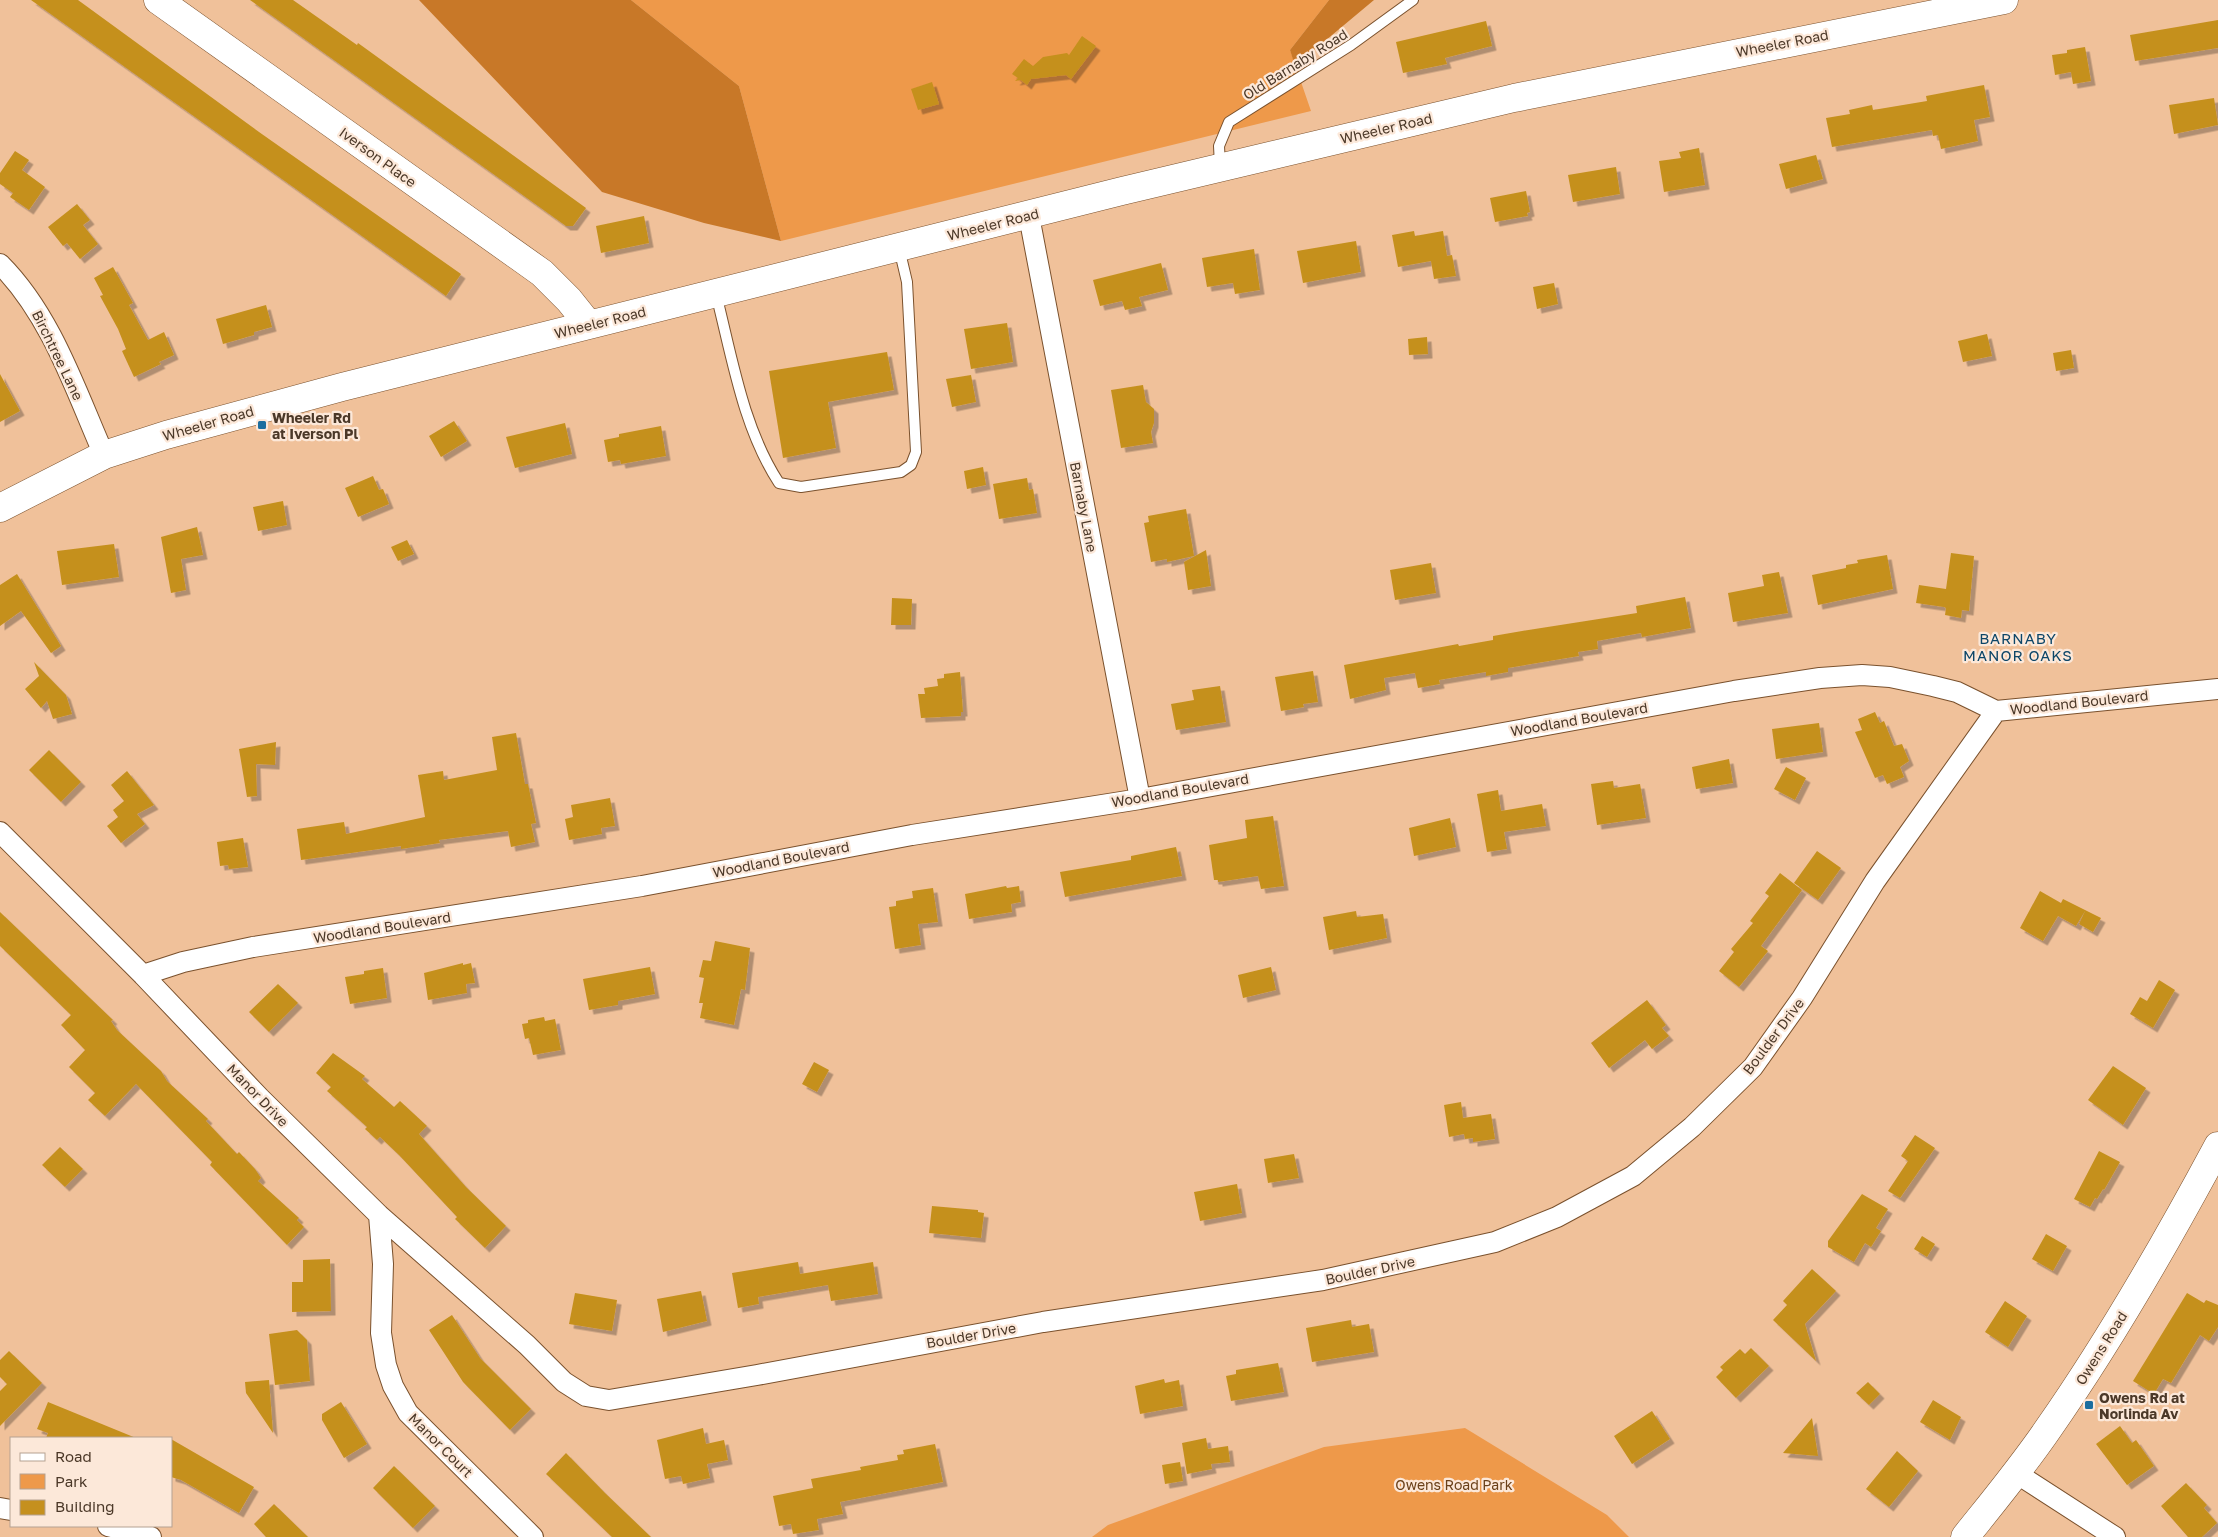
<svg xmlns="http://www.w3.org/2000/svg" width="2218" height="1537" viewBox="0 0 2218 1537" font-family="'Golos Text',sans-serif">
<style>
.green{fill:#ee994a}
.forest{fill:#c87828}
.building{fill:#c5901e;filter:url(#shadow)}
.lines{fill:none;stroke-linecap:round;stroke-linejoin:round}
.lane-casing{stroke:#7a512d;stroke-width:12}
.street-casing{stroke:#7a512d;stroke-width:22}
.secondary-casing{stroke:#7a512d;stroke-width:29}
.lane{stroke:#fff;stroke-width:10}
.street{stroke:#fff;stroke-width:20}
.secondary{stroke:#fff;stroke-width:28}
.poi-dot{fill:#1c6e9f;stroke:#fce8d9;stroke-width:2}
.labels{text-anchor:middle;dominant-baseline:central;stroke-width:4.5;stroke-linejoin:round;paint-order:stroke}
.street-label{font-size:14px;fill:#4b3828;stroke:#fce8d9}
.poi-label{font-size:14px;font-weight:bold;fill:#4b3828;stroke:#fce8d9;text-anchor:start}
.park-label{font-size:14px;fill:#6a4019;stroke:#fce8d9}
.neighbourhood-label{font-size:15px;letter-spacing:1px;fill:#0d4668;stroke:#fce8d9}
</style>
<defs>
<filter id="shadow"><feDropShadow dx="4.5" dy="4.5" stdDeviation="0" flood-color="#0004"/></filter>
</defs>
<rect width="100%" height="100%" fill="#f0c19a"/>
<!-- green -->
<path class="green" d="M631,0H1329L1290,50L1311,111L781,241L739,86Z
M1465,1428L1607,1515L1629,1537H1092L1108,1525L1324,1447Z"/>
<!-- forest -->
<path class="forest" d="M419,0H631L739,86L781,241L704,223L602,192Z
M1329,0H1374L1295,66L1290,50Z"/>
<!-- building -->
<path class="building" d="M31,0H78L259,132L461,274L446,296Z
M250,0H293L357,45L358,43L586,208L573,226H566Z
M2218,20V48L2135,61L2130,35Z
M1486,21L1492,46L1445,58L1447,64L1403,73L1396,42Z
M1082,36L1096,46L1071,79L1066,75L1031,79L1027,85L1021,80L1015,81L1018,78L1012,74L1024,59L1033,66L1043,57L1067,53L1069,55Z
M2085,47L2091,81L2073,84L2071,72L2055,75L2052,55L2067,53V50Z
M932,82L939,104L918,110L911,89Z
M1984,85L1990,117L1974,120L1978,141L1941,149L1938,135L1933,136L1932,130L1832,147L1826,118L1850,114L1849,110L1872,105L1873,110L1927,101L1926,96Z
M2214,98L2218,125L2174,134L2169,105Z
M1699,148L1705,185L1664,192L1659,161L1681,158L1679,152Z
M15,151L29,160L22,170L45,187L29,210L10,197L13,193L0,184V173Z
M1816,155L1823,179L1786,189L1779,164Z
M1616,167L1620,194L1573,202L1568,175Z
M1526,191L1530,212L1527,213L1528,216L1495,222L1490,198Z
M77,204L90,220L83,225L98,244L80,259L67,243L63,246L48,227Z
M644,216L649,243L601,253L596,226Z
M1414,231L1415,236L1443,231L1447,256L1452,255L1456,276L1434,279L1431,261L1398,267L1392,235Z
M1356,241L1361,272L1303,283L1297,251Z
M1254,249L1260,290L1235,294L1233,283L1207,287L1202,258Z
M1161,263L1168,290L1139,297L1142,306L1125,310L1122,301L1100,306L1093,280Z
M113,267L133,303L129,305L148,340L164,332L174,355L159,362L161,364L134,377L122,351L126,349L118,329L100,296L103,295L94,278Z
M1554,283L1558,304L1537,309L1533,287Z
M266,305L272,327L254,332V335L223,344L216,319Z
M1007,323L1013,362L971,369L964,329Z
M1987,334L1992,356L1963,362L1958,341Z
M1427,337L1428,354L1409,355L1408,339Z
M2071,350L2074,368L2056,371L2053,353Z
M887,352L894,390L828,402L836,448L783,458L769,371Z
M0,374L20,411L0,422Z
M971,375L976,402L952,407L946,379Z
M1143,385L1146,402L1154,409V423L1151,432L1153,443L1121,448L1111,390Z
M454,421L467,441L441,457L429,436Z
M565,423L572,454L515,468L506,437Z
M661,426L666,456L621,464L620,460L608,462L604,440L619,437V434Z
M983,467L986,485L967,489L964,471Z
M373,476L379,490L383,489L389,504L358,517L345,488Z
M1027,478L1029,490L1033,489L1037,513L999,519L993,484Z
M283,501L287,525L258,531L253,507Z
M1186,509L1194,556L1167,562V559L1151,562L1144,523L1149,522L1148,516Z
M197,527L203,555L181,559L186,590L171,593L161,537Z
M407,540L414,554L398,561L391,547Z
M114,544L119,577L62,585L57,551Z
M1206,550L1211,586L1188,590L1184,562Z
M1951,553L1974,556L1969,611L1962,610L1961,618L1945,615L1946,608L1944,607L1916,603L1919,585L1946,589Z
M1887,555L1893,589L1818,605L1812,575L1846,568V565L1858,563L1857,560Z
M1431,563L1436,593L1395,600L1390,570Z
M1779,572L1788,613L1733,622L1728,593L1764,586L1762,575Z
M17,574L61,646L51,653L21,611L0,626V585Z
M1685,597L1691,628L1642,637L1641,633L1597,641L1598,649L1578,652L1579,656L1508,668V672L1486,676V672L1439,680L1440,684L1418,688L1415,673L1384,678L1386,690L1350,699L1344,665L1458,644L1459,646L1493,640V636L1522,631L1637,613L1636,606Z
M892,598L912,599L911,625H891Z
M34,662L66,695L72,714L53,719L47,701L41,708L25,689L39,676Z
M1313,671L1318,702L1303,704L1304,707L1281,711L1275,677Z
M960,672L963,712H961V716L921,718L918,694H925L924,688L938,686L937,679L944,678V674Z
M1220,686L1226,722L1176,730L1171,704L1194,700L1192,690Z
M1875,712L1880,723L1884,721L1894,746L1902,744L1909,761L1900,767L1904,777L1887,784L1883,775L1875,778L1855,732L1862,730L1858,719Z
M1819,723L1823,752L1776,759L1772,729Z
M516,733L525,784H528L536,823L531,824L535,842L511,847L508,831L439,840L440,843L401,849V846L301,860L297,829L344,822L346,834L425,817L418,775L443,771L444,780L497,770L492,737Z
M276,742L275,765L256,764L257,796L247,797L239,749Z
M49,750L81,782L61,802L29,770Z
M1729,759L1733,783L1696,789L1692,767Z
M1786,767L1806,778L1795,800L1774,789Z
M127,771L154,805L137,814L145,824L121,843L107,826L118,817L113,810L124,801L111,785Z
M1613,781L1614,788L1640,784L1646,818L1597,825L1591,784Z
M1498,790L1501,811L1542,804L1546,826L1504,832L1507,849L1487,852L1477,794Z
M610,798L615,826L601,828L602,834L569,840L565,819L573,817L571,805Z
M1273,816L1284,886L1261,889L1258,876L1218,882V880H1214L1209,845L1247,838L1245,820Z
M1450,818L1456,847L1414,856L1409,828Z
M243,838L248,867L229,869L228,865L220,866L217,842Z
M1176,847L1182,876L1065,897L1060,872L1131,860V856Z
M1817,851L1841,868L1818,900L1794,883Z
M1780,873L1802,890L1761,946L1768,951L1739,987L1719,971L1734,952L1731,949L1753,923L1750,921L1769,896L1765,893Z
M1006,886L1007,888L1019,886L1021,902L1011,904L1012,912L969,919L965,894Z
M933,888L938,922L918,924L921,945L895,949L889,907L896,906V901L913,898L912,891Z
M2040,891L2061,903L2063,899L2101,918L2093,932L2079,924L2085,911L2076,926L2058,916L2043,941L2020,928Z
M1356,911L1357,917L1383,914L1387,938L1329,950L1323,917Z
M0,912L113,1020L111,1021L117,1030L161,1071L167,1081L208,1119L206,1121L237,1154L239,1152L255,1169L261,1178L258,1181L299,1218L297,1220L304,1227L287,1245L210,1165L212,1162L136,1084L105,1116L88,1100L95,1093L69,1067L85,1050L61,1025L71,1015L0,946Z
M715,941L750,948L745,990L741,989L734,1025L700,1018L703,1003H699L704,978L699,977L703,960L711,961Z
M463,963V965L471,963L475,983L466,984L467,993L428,1000L424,973Z
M650,967L655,994L618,1001V1005L589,1010L583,979Z
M1271,967L1276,990L1243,998L1238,975Z
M383,968L387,998L350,1004L345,977L364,974V971Z
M2159,980L2175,990L2153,1028L2130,1014L2140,997L2147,1001Z
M278,984L298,1003L269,1032L249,1012Z
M1647,1000L1666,1025L1662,1028L1669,1036L1652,1049L1645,1040L1609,1068L1591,1043Z
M544,1017L545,1021L555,1019L561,1050L533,1055L529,1038L525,1039L522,1024L528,1023V1020Z
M333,1053L365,1076L362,1079L394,1107L400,1101L427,1126L419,1134L466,1187L506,1226L485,1248L455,1219L457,1217L399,1155L380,1137L377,1140L365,1129L367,1127L327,1091L331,1087L316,1073Z
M814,1062L829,1070L817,1092L802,1084Z
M2113,1066L2146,1088L2123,1125L2088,1100Z
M1461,1102L1463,1118L1491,1114L1495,1139L1473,1142V1138L1465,1139L1464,1134L1449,1137L1444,1105Z
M1915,1135L1935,1148L1900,1198L1888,1191L1908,1161L1901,1156Z
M60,1147L83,1169L65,1187L42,1165Z
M2099,1151L2120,1162L2104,1190L2103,1189L2097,1199L2095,1198L2090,1207L2074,1199Z
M1294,1154L1299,1178L1268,1183L1264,1159Z
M1237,1184L1242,1213L1200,1221L1194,1192Z
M1862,1194L1888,1209L1876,1228L1881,1231L1871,1247L1865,1243L1854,1262L1828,1247V1241Z
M932,1206L978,1210V1212L984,1213L981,1238L929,1233Z
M2046,1234L2067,1246L2053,1271L2032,1259Z
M1922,1236L1935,1244L1927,1257L1914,1249Z
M330,1259L331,1311L292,1312V1282H303V1260Z
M798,1262L800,1274L873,1262L878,1294L831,1301L828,1285L758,1297L759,1304L738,1308L732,1273Z
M1812,1269L1836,1291L1805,1324L1816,1361L1773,1320L1787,1305L1783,1301Z
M701,1291L707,1321L663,1332L657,1299Z
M575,1293L617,1300L612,1331L569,1324Z
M2187,1293L2204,1303L2206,1300L2218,1305V1327L2209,1341L2200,1335L2171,1383L2163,1379L2154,1394L2133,1381Z
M2005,1301L2027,1316L2008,1347L1985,1332Z
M452,1315L480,1358L531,1409L510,1430L463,1382L429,1330Z
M1351,1320L1352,1327L1369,1324L1374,1352L1312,1362L1306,1328Z
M297,1330L307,1340L310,1381L275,1385L269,1334Z
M1751,1348L1769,1366L1736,1398L1716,1377L1723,1370L1720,1367L1740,1349L1745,1354Z
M9,1351L42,1383L0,1426V1391L7,1384L0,1377V1360Z
M1278,1363L1284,1392L1231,1401L1226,1376L1236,1374V1370Z
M1164,1379L1165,1383L1179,1380L1183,1406L1140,1414L1135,1386Z
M269,1380L273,1433L246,1393L245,1382Z
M1868,1382L1880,1394L1869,1405L1856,1393Z
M1933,1400L1961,1417L1950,1440L1920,1422Z
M48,1402L136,1438H46L48,1433L37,1429Z
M341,1402L367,1444L344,1458L322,1420V1414Z
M1652,1411L1670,1439L1632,1464L1614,1436Z
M1812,1418L1818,1456L1783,1453Z
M2120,1426L2132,1443L2136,1440L2154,1466L2127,1485L2096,1444Z
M703,1428L706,1444L724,1440L728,1460L707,1464L710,1478L683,1484L681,1476L665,1479L657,1440Z
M1206,1438L1208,1449L1228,1446L1230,1462L1211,1464L1212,1469L1187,1474L1182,1443Z
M171,1439L254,1487L239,1513L181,1480L171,1477Z
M935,1444L943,1482L840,1502L843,1514L817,1519L819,1530L793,1534L791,1524L779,1526L773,1496L813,1488L811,1479L861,1470L860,1467L898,1460L897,1455L904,1454L903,1450Z
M1897,1451L1918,1471L1889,1507L1866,1489Z
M566,1453L605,1493L651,1537H612L546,1474Z
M1180,1462L1183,1481L1165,1484L1162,1465Z
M394,1466L435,1506L413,1528L373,1488Z
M2186,1483L2207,1505L2204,1508L2217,1523L2202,1537H2188L2161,1506Z
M274,1504L308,1537H266L254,1524Z"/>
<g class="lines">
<!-- lane casing -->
<g class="lane-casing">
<path id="lane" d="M1220,165L1219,146L1229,122L1351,45L1413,0
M716,294C732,357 743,428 779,483L801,487L901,472L911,465L916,452L907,282L899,248"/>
</g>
<!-- street casing -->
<g class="street-casing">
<path id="street" d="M1029,216L1140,799
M0,264C51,315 75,389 104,455
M0,832L143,975L260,1098L379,1215L527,1345L564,1382L586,1396L609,1400L757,1375L1043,1322L1323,1280L1495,1242L1557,1217L1633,1176L1692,1127L1753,1067L1802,998L1875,881L1996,711
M143,975L183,962L253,947L642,886L912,835L1140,799L1734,691L1820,678L1862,675L1890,677L1933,686L1957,692L1996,711L2218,689
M379,1215L383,1264L381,1333L386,1365L393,1386L408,1413L533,1537
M2016,1473L2115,1537
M0,1508L11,1510
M108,1526L151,1537"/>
</g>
<!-- secondary casing -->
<g class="secondary-casing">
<path id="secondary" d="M158,0L542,273L569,300L589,325
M0,508L104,455L166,435L342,387L1122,191L1514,98L2004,0
M1965,1537C1993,1502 2022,1467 2048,1429C2111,1339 2166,1243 2218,1146"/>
</g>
<!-- lane -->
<use href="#lane" class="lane"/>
<!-- street -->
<use href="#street" class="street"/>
<!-- secondary -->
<use href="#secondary" class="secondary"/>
</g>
<!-- markers -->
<g class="poi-dot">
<rect x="257" y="420" width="10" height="10" rx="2.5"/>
<rect x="2084" y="1400" width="10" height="10" rx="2.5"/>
</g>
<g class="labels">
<!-- street labels -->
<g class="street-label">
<text transform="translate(1782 43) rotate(-11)">Wheeler Road</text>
<text transform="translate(1295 64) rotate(-32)">Old Barnaby Road</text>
<text transform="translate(1386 128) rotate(-13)">Wheeler Road</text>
<text transform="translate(378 157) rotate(36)">Iverson Place</text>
<text transform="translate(993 224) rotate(-14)">Wheeler Road</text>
<text transform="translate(600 322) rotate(-14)">Wheeler Road</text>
<text transform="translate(58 355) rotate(64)">Birchtree Lane</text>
<text transform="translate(208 423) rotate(-16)">Wheeler Road</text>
<text transform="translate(1084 507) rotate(79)">Barnaby Lane</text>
<text transform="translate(2079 702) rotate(-6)">Woodland Boulevard</text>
<text transform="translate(1579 719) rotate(-10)">Woodland Boulevard</text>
<text transform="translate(1180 790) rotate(-10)">Woodland Boulevard</text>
<text transform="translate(781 859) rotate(-11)">Woodland Boulevard</text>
<text transform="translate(382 927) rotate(-9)">Woodland Boulevard</text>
<text transform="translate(1773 1036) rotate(-53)">Boulder Drive</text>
<text transform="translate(258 1095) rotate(46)">Manor Drive</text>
<text transform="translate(1370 1270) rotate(-12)">Boulder Drive</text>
<text transform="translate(971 1335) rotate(-10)">Boulder Drive</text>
<text transform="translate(2101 1348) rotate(-58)">Owens Road</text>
<text transform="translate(441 1445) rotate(45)">Manor Court</text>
</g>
<!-- poi labels -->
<g class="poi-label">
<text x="272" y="417">Wheeler Rd<tspan x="272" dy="16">at Iverson Pl</tspan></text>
<text x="2099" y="1397">Owens Rd at<tspan x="2099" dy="16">Norlinda Av</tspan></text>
</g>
<!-- park labels -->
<g class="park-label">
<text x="1454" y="1484">Owens Road Park</text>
</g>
<!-- neighbourhood labels -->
<g class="neighbourhood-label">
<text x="2018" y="638">BARNABY<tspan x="2018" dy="17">MANOR OAKS</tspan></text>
</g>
</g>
<!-- legend -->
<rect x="10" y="1437" width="162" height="90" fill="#fce8d9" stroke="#b5a292"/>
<rect x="20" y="1453" width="25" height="8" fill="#ffffff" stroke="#b5a292"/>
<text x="55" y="1462" font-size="15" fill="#4b3828">Road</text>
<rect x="20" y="1474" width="25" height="15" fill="#ee994a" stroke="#b5a292"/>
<text x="55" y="1487" font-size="15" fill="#4b3828">Park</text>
<rect x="20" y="1500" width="25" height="15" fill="#c5901e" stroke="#b5a292"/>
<text x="55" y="1512" font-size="15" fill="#4b3828">Building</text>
</svg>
